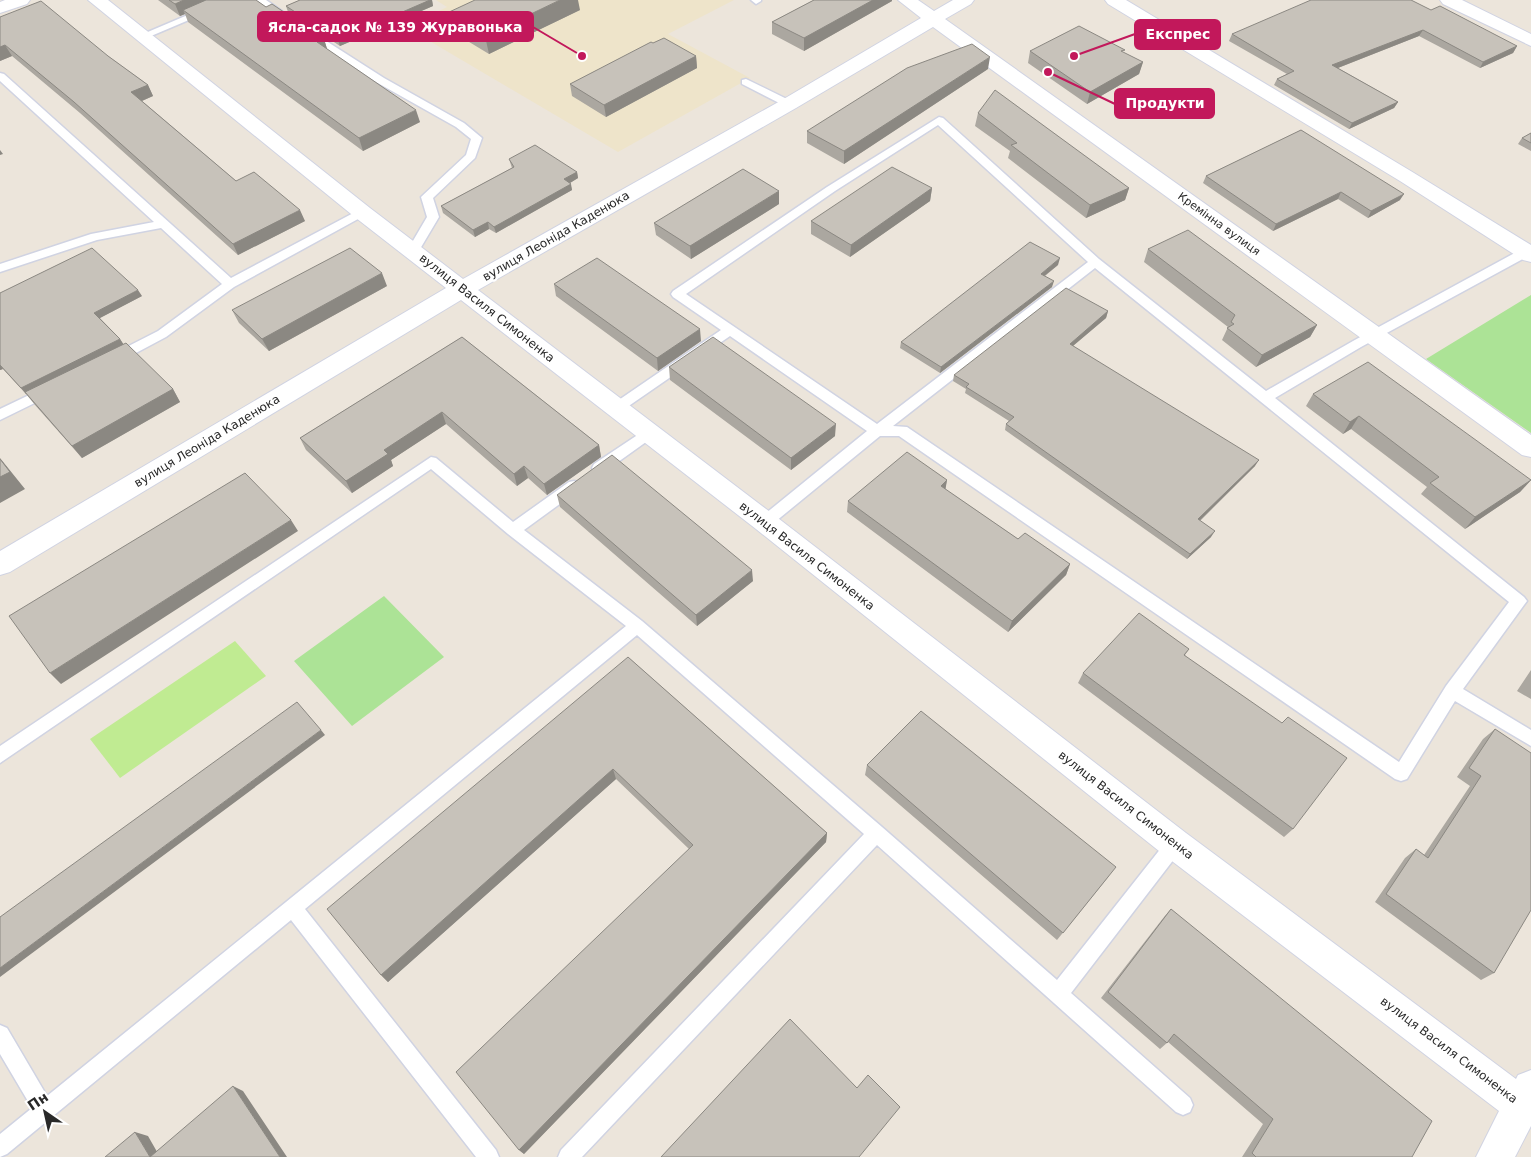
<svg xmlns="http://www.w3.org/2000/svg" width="1531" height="1157" viewBox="0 0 1531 1157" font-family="'DejaVu Sans',sans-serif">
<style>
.education{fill:#eee4ca}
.green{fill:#ace396}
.pitch{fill:#c0eb92}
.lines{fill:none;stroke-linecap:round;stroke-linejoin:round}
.lane-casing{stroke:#d0d3e2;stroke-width:3}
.street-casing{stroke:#d0d3e2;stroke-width:2}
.lane{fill:#fff;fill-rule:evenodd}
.street{fill:#fff;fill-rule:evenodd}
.wall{fill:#aba7a0}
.shaded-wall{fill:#8b8882}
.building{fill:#c7c2ba;stroke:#8b8882}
.labels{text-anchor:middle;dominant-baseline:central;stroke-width:4.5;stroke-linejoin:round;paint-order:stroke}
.far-street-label{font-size:11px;fill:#292929;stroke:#fff}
.street-label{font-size:12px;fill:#292929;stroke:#fff}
.leader{fill:none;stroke:#c2185b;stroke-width:2}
.callout-dot{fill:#c2185b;stroke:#fff;stroke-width:2}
.callout{fill:#c2185b;stroke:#c2185b;stroke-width:2}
.callout-label{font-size:14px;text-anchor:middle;font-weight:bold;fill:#fff}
</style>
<rect width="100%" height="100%" fill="#ece5db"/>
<!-- education -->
<path class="education" d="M436,0H734L668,34L750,78L618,152L416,33L450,19L439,11L447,7Z"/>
<!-- green -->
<path class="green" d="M1531,295V433L1426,359Z
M384,596L444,657L352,726L294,661Z"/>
<!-- pitch -->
<path class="pitch" d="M235,641L266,676L120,778L90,739Z"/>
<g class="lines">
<!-- lane casing -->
<g class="lane-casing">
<path id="lane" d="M223,0H236L144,39L141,40L136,37Z
M255,0H266L289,16L287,18H281Z
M751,0H761V1L756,4Z
M309,30L384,78L464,123L482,138L475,158L433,198L439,217L417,254H409L407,251L427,217L421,197L466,155L471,139L456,127L376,82L306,35V31Z
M0,73L4,74L231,278L359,210H367L369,213L234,287L166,337L121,361H111L110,358L111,355L158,331L222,284L161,228L97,240L0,272V264L91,234L154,222L0,81Z
M746,79L793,102L794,104L793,106H785L742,84V80Z
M939,117L943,118L1099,259L1266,391L1353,341L1522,249H1530V255L1361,347L1275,398L1524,597L1527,601L1524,605L1463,689L1531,730V746L1455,701L1407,779L1401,781L1395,779L899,436H880L770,526L765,528L760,526L758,522L760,518L867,431L730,336L620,412H610L608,409L610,406L721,330L673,297L671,294L673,291L827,187ZM938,125L1088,262L877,424L686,294L835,191ZM1095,268L1509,602L1446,686L1399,762L907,427L893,426Z
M48,386L53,388L55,391L53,394L0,420V409Z
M648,428L653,429L655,433L653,437L604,472L599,473L594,472L592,468L594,464Z
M431,457L436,458L513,522L569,482L574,481L579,482L581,486L579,490L524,530L642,621L882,827L1057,980L1169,838L1175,836L1181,838L1184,844L1181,850L1071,993L1190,1098L1193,1105L1190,1112L1183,1115L1176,1112L877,845L582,1157H558L561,1150L864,834L637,635L305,909L496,1150L499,1157H476L291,920L7,1154L0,1157V1134L32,1108L0,1054V1025L7,1028L47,1096L626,626L508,534L431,469L0,763V746Z"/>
</g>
<!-- street casing -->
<g class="street-casing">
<path id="street" d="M5,0H30L27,4L0,13V2Z
M88,0H108L370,208L463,279L782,100L921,18L898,0H918L934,11L953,0H974L971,4L945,19L1531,435V457L1522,455L933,27L796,108L478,290L774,515L1186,833L1516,1079L1518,1075L1531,1070V1126L1515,1157H1476L1499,1111L1164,855L756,529L461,300L10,572L0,575V551L446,288L356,218Z
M1105,0H1126L1414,173L1531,245V262L1523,260L1400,181L1108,4Z
M1440,0H1462L1531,34V46L1443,4Z"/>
</g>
<!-- lane -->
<use href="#lane" class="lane"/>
<!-- street -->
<use href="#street" class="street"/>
</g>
<!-- wall -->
<path class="wall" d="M158,0H256L266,7L324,39L327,49L420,122L363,151L188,22L185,14L180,16Z
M300,0H432L433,6L340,46L288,12L286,6Z
M814,0H892V1L804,51L772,34V22Z
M580,10L489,54L451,31L447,13Z
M1431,10L1517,46L1513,53L1480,68L1419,36L1338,68L1398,102L1394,108L1349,129L1274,85L1277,79L1287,74L1229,41L1232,34Z
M0,17L108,56L148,85L153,96L142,101L236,181L305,221L238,255L80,113L12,56L0,61Z
M653,43L696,56L697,68L606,117L572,96L570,84Z
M1030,51L1143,62L1139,74L1087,104L1028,63Z
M988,69L844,164L807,143V131Z
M978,113L1129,188L1125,200L1086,218L1008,158L1010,151L975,126Z
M1301,130L1400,200L1368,218L1338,199L1273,231L1203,183L1206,176Z
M1531,133V151L1518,144L1522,138Z
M509,159L577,172L578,178L570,183L572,190L496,233L489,229L475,237L443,213L441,206L512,168Z
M932,188L930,201L850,257L811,234V221Z
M779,204L691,259L656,235L654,223Z
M1148,249L1317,325L1310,337L1256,367L1222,340L1228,327L1144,262Z
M1058,265L1045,276L1052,287L940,373L900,348L901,342Z
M554,284L701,341L658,371L556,296Z
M387,286L269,351L239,323L232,310Z
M0,293L142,296L100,318L120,339L123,344L173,389L180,402L82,458L35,405L26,394L3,369L0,370Z
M1108,311L1106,318L1073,346L1255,466L1200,521L1211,537L1187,559L1005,430L1006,424L1009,421L965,393L966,389L953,381L954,375Z
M462,337L599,445L601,457L547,495L528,478L517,486L446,424L391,460L393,466L352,493L306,450L300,438Z
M669,367L835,436L791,470L670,380Z
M1313,394L1531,480L1520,492L1465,529L1421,494L1427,487L1351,429L1343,434L1306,406Z
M947,480L945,489L1018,539L1070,564L1066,575L1008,632L847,512L848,501Z
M557,495L753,581L697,626L560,507Z
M1189,649L1185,655L1293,829L1284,837L1078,683L1083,673Z
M628,657L827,833L826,842L524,1154L519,1150L689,849L616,779L388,982L381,975Z
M1531,670V699L1517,691Z
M1495,729L1494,973L1481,980L1375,902L1405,858L1416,849L1424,855L1470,786L1457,777L1483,739Z
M867,765L1109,876L1057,940L865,775Z
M1171,909L1412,1157H1242L1263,1124L1168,1042L1160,1049L1101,998L1164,917Z"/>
<!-- shaded-wall -->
<path class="shaded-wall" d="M184,0H217L183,10L185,14L180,16L175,4Z
M430,0H432L433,6L340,46L338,40Z
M560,0H578L580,10L489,54L485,36Z
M873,0H892V1L804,51V38Z
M1423,30L1419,36L1330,71L1332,65Z
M324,39L328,52L317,42Z
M5,45L12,56L0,61V47Z
M1517,46L1513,53L1480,68L1483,62Z
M696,56L697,68L606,117L604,105Z
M990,57L988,69L844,164V151Z
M1143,62L1139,74L1087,104L1090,92Z
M148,85L153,96L137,103L131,92Z
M1398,102L1394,108L1349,129L1352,123Z
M416,110L420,122L363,151L359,138Z
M0,150L3,154L0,155Z
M577,172L578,178L565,186L564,179Z
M571,184L572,190L496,233L494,227Z
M932,188L930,201L850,257L851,245Z
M1129,188L1125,200L1086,218L1090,205Z
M779,191V204L691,259L690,246Z
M1341,192L1338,199L1273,231L1276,224Z
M1404,194L1400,200L1368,218L1371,211Z
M300,210L305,221L238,255L233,244Z
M488,222L489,229L475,237L473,230Z
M1060,258L1058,265L1039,280L1041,274Z
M382,273L387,286L269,351L262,339Z
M1054,281L1052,287L940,373L941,367Z
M138,290L142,296L98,319L94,313Z
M1108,311L1106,318L1068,350L1070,344Z
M1317,325L1310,337L1256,367L1262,355Z
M700,329L701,341L658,371L657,358Z
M120,339L124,345L26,394L21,388Z
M0,365L3,369L0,370Z
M173,389L180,402L82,458L72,446Z
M442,412L446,424L391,460L393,466L352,493L346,481L384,450Z
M1359,416L1351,429L1343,434L1350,422Z
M836,424L835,436L791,470V458Z
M599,445L601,457L547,495L544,484Z
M0,458L25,489L0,503Z
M1259,460L1255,466L1195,525L1198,519Z
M524,466L528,478L517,486L514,474Z
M947,480L945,492L941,486Z
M1531,480L1520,492L1465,529L1475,517Z
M291,520L298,531L61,684L50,673Z
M1215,531L1211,537L1187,559L1190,554Z
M1070,564L1066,575L1008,632L1012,621Z
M752,570L753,581L697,626L696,615Z
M321,730L325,735L0,977V968Z
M613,769L616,779L388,982L381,975Z
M827,833L826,842L524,1154L519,1150Z
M233,1086L243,1091L287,1157H280Z
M135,1132L148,1136L160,1157H150Z"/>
<!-- building -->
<path class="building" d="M169,0H184L175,4Z
M206,0H256L266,7L272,4L324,39L317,42L416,110L359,138L183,10Z
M300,0H430L338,40L286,6Z
M475,0H560L485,36L447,13Z
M814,0H873L804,38L772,22Z
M1311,0H1411L1431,10L1440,6L1517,46L1483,62L1423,30L1332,65L1398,102L1352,123L1277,79L1294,71L1232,34Z
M41,1L108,56L148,85L131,92L236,181L254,172L300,210L233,244L74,102L5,45L0,47V17Z
M1079,26L1125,50L1121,51L1143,62L1090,92L1030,51Z
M664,38L696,56L604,105L570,84L651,42L653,43Z
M972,44L990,57L844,151L807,131L907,68Z
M995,90L1129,188L1090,205L1011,145L1017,143L978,113Z
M1301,130L1404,194L1371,211L1341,192L1276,224L1206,176Z
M1531,133V143L1522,138Z
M535,145L577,172L564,179L571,184L494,227L488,222L473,230L441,206L514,167L509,159Z
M892,167L932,188L851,245L811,221Z
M743,169L779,191L690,246L654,223Z
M1188,230L1317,325L1262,355L1227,328L1234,324L1231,322L1235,315L1148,249Z
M1030,242L1060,258L1041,274L1054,281L941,367L901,342Z
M92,248L138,290L94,313L120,339L21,388L0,365V293Z
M350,248L382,273L262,339L232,310Z
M597,258L700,329L657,358L554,284Z
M1066,288L1108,311L1070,344L1259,460L1198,519L1215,531L1190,554L1006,424L1014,417L966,387L969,384L954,375Z
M462,337L599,445L544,484L524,466L514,474L442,412L384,450L388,454L346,481L300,438Z
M713,337L836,424L791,458L669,367Z
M126,343L173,389L72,446L25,392Z
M1368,362L1531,480L1475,517L1430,483L1439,477L1359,416L1350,422L1313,394Z
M907,452L947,480L941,486L1018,539L1025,533L1070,564L1012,621L848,501Z
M612,455L752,570L696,615L557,495Z
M0,459L10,472L0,477Z
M245,473L291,520L50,673L9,616Z
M1139,613L1189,649L1184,655L1282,723L1288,717L1347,758L1293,829L1083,673Z
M628,657L827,833L519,1150L456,1072L693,845L613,769L381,975L327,909Z
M297,702L321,730L0,968V917Z
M921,711L1116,867L1063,933L867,765Z
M1495,729L1531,753V910L1494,973L1386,894L1416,849L1428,858L1481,776L1469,768Z
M1171,909L1432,1121L1412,1157H1256L1252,1153L1273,1119L1174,1034L1167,1043L1108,992Z
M790,1019L857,1088L868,1075L900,1107L859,1157H661Z
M233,1086L280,1157H105L135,1132L150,1157Z"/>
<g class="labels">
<!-- far-street labels -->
<g class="far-street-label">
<text transform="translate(1219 224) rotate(36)">Кремінна вулиця</text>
</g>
<!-- street labels -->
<g class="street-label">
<text transform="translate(556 236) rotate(-30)">вулиця Леоніда Каденюка</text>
<text transform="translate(487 308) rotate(38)">вулиця Василя Симоненка</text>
<text transform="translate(207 441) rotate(-31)">вулиця Леоніда Каденюка</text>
<text transform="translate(807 556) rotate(38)">вулиця Василя Симоненка</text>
<text transform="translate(1126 805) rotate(38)">вулиця Василя Симоненка</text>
<text transform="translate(1449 1050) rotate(37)">вулиця Василя Симоненка</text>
</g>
</g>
<!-- callouts -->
<path class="leader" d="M582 56L533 27M1074 56L1135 34M1048 72L1115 104"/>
<g class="callout-dot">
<circle cx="582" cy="56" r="5"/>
<circle cx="1074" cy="56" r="5"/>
<circle cx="1048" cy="72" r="5"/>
</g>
<g class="callout">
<rect x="258" y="12" width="275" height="29" rx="5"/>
<rect x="1135" y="20" width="85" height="29" rx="5"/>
<rect x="1115" y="89" width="99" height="29" rx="5"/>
</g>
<g class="callout-label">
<text x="395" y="32">Ясла-садок № 139 Журавонька</text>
<text x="1178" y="39">Експрес</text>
<text x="1165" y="108">Продукти</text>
</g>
<!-- north arrow -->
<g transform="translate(45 1112) rotate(326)" stroke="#ffffff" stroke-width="4" paint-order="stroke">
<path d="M0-4L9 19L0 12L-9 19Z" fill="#292929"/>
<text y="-8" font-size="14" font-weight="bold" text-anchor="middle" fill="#292929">Пн</text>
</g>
</svg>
